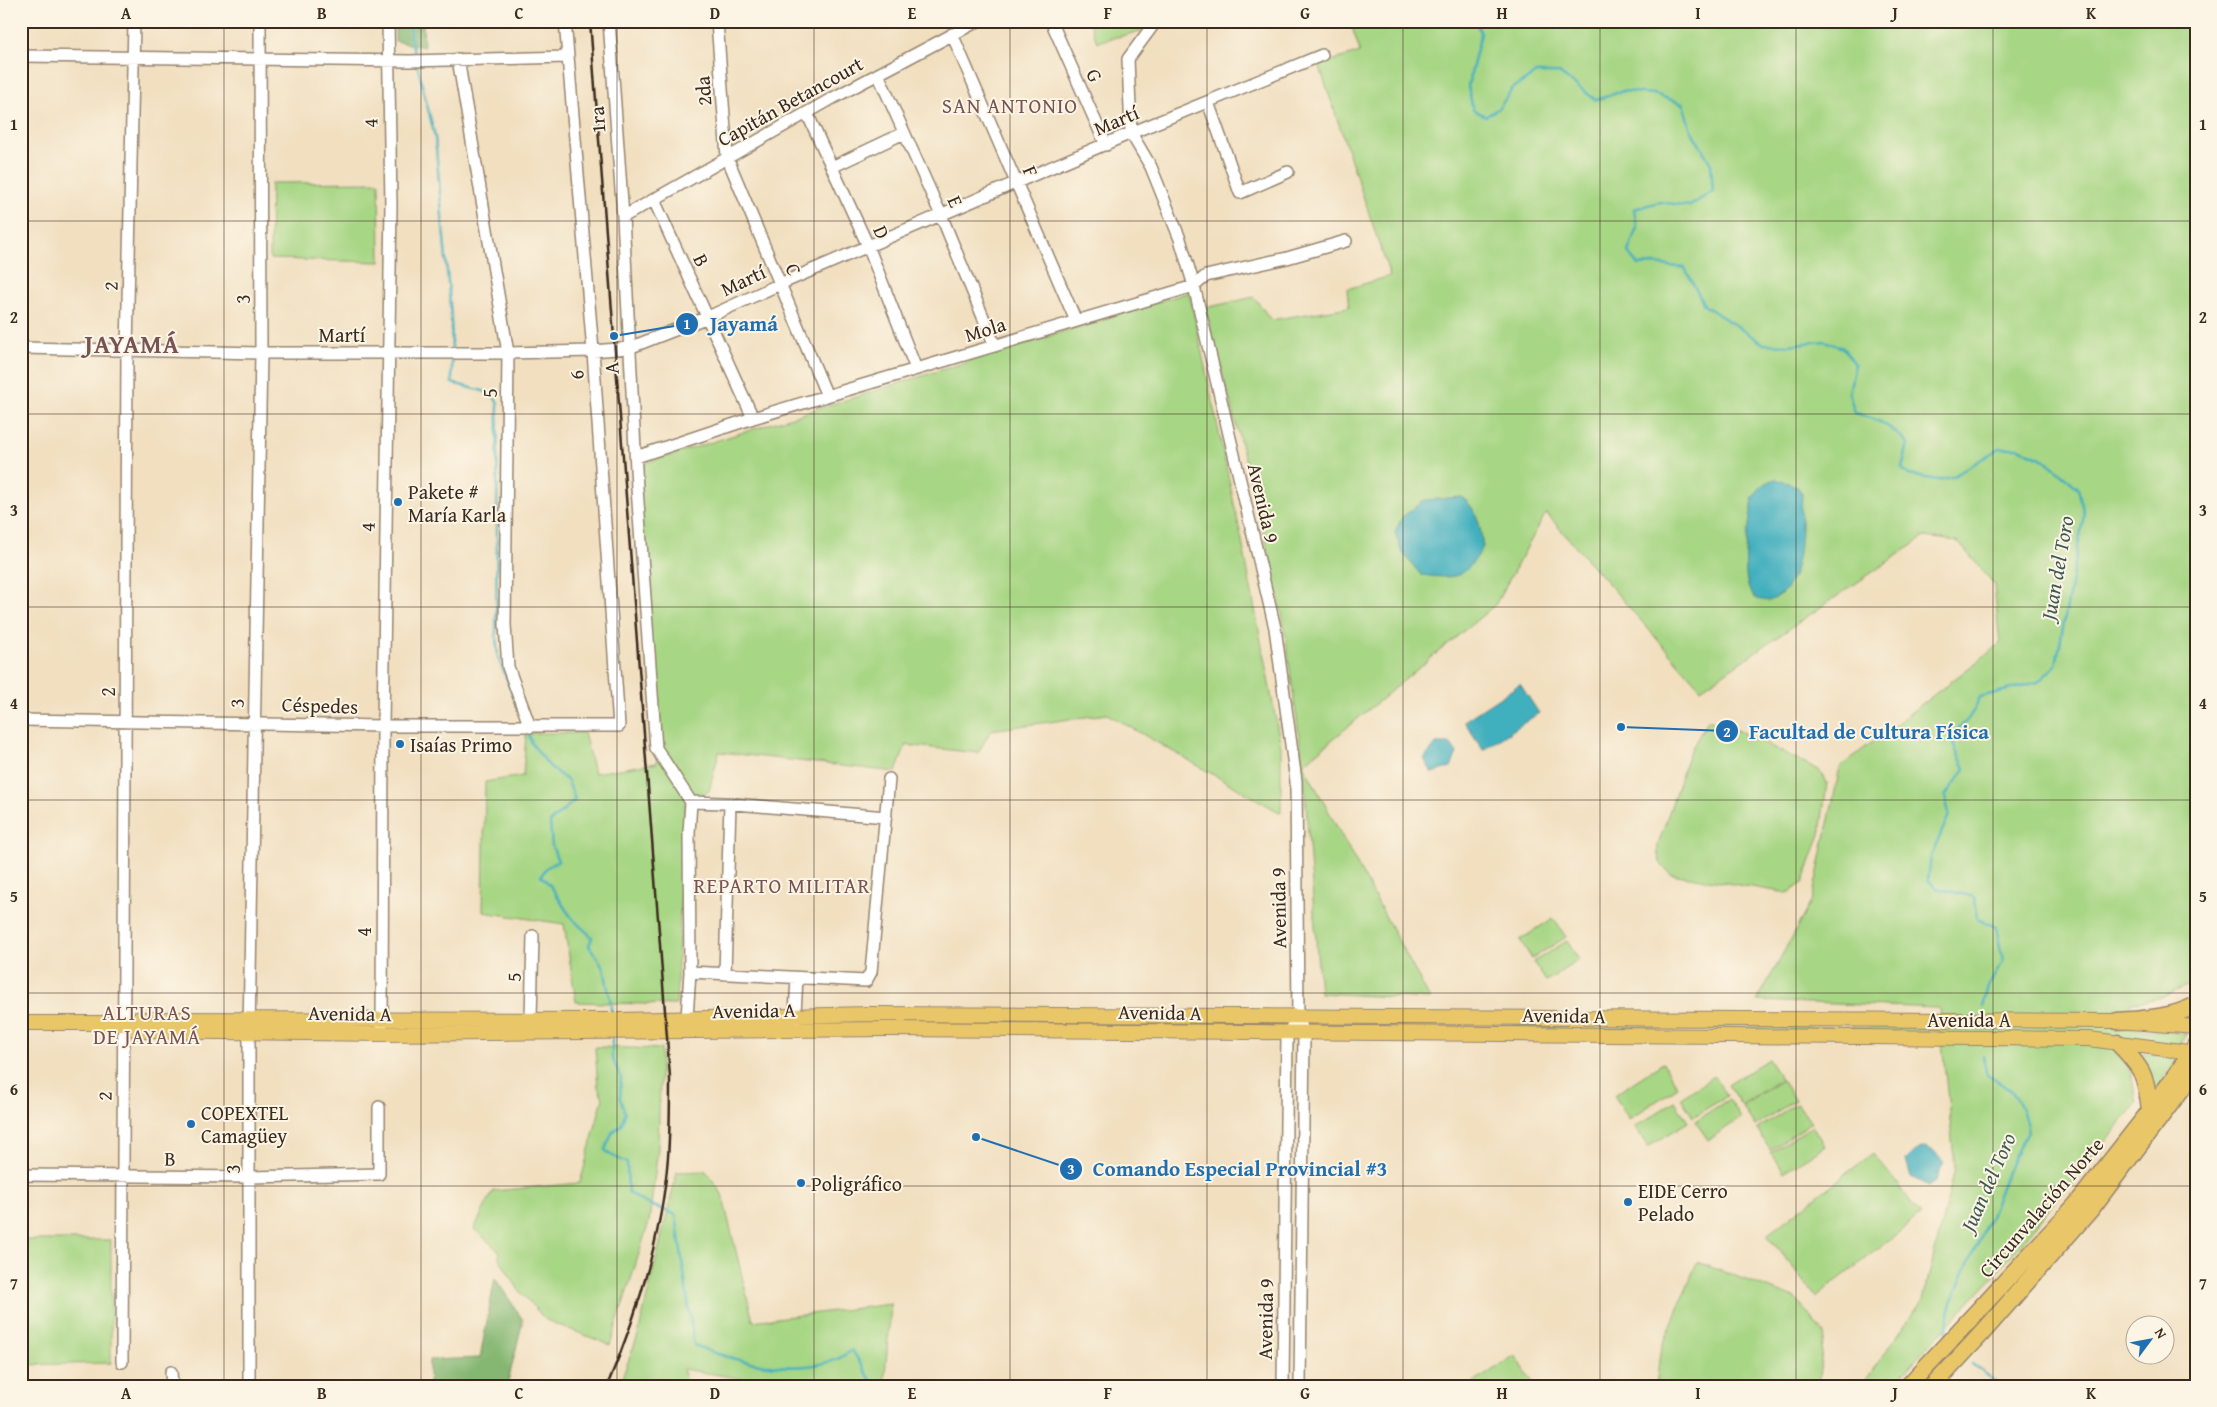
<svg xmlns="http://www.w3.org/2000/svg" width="2217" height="1407" viewBox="0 0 2217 1407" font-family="'Gentium Book Plus',serif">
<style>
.green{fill:#a7d684;stroke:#718051}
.forest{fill:#85b772;stroke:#607048}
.water{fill:#41afbe;stroke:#3e6c6e}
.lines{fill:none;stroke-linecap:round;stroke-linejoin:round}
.stream{stroke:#41afbe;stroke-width:2.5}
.minor-casing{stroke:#96846f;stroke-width:14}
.major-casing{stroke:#96846f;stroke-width:16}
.highway-casing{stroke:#96846f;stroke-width:19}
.minor{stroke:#fff;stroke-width:11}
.major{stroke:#e9c769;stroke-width:14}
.highway{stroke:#e9c769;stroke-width:16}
.rail{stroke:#3b2a1e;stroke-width:2.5}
.grid{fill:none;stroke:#3b2a1e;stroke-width:1;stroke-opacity:0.55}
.poi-dot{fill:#1f6fb2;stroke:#fcf5e5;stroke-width:2}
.labels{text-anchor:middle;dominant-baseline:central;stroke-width:4;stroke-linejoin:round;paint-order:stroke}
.street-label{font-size:20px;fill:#3b2a1e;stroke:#fcf5e5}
.poi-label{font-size:20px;fill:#3b2a1e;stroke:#fcf5e5;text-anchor:start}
.neighbourhood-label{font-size:21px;letter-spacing:1px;fill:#785354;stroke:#fcf5e5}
.water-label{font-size:21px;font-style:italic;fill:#3d5956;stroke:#fcf5e5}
.district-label{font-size:25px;font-weight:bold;letter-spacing:1px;fill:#785354;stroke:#fcf5e5}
.leader{fill:none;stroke:#1f6fb2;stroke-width:2}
.callout-dot{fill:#1f6fb2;stroke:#fcf5e5;stroke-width:2}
.mark-label{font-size:15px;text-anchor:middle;font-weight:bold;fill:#fff}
.callout-label{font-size:21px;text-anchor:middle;font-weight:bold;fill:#1f6fb2;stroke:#fcf5e5;stroke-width:4;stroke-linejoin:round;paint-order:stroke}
.neatline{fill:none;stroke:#3b2a1e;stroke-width:2}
.grid-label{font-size:16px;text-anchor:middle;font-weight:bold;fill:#3b2a1e}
</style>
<rect width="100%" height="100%" fill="#fcf5e5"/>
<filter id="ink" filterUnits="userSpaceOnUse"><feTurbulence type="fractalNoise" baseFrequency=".02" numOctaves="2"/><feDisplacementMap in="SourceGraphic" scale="10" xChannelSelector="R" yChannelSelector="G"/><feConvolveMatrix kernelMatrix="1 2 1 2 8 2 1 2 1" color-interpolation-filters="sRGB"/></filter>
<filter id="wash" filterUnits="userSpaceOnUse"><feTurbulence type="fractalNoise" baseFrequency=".0096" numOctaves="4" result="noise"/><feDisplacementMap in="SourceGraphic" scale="20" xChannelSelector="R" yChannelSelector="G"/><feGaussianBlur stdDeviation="1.12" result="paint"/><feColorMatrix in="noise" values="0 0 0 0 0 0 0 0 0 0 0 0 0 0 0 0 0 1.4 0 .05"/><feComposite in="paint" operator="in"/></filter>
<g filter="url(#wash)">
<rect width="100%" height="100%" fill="#f1dfc0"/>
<!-- green -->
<path class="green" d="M1089,21H1139L1141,31L1097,42Z
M1350,21H2196V981L2164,997L2131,1003L2122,1028L2187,1033L2179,1045L2115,1052L2130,1069L2137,1104L2004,1264L1892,1386H1861L1923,1300L1955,1169L1941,1032L1513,1028V1025L1941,1028L1939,1008L1757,1001L1812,900L1840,767L2000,644L1994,584L1957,541L1924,537L1701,689L1546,513L1495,605L1303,764L1430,999L1320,993L1303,765L1283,619L1260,516L1205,308L1254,297L1271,320L1349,307L1347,289L1390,276L1319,65L1360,52Z
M379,182L380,262L270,259L271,183Z
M1189,292L1242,541L1281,747V813L1107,714L991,730L978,753L906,745L896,772L719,752L709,791L685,804L676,1005L576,1002L564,924L483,912L485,782L523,776L526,733H584L594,773L657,763L636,466Z
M1708,720L1744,733L1819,770L1827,783L1820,834L1803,883L1788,893L1671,874C1660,865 1657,860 1658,845L1689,753Z
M1553,918L1566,937L1532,959L1520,940Z
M1567,941L1579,960L1546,981L1533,962Z
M595,1047L661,1049L658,1149L649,1222L610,1345L546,1320L520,1292L499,1258L500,1252L474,1229L493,1191L580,1183L603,1098L598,1087Z
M2137,1052L2179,1058L2153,1092Z
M1768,1059L1781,1079L1741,1105L1728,1085Z
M1663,1063L1678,1087L1629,1119L1614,1095Z
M1714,1076L1727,1096L1693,1117L1681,1098Z
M1782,1080L1795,1100L1755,1126L1742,1106Z
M1729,1099L1741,1118L1708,1140L1695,1121Z
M1675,1101L1688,1122L1648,1147L1635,1127Z
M1797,1103L1811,1123L1770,1150L1757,1129Z
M1812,1126L1825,1146L1784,1172L1771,1152Z
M1873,1153L1921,1215L1816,1297L1767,1235Z
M706,1171L722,1194L753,1321L891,1304L884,1386H786L683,1369L686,1386H619L638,1335L677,1172Z
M21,1240H111V1363L21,1365Z
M1697,1262L1795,1298L1824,1333L1818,1386H1656L1660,1352Z
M1515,1355L1535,1386H1469Z"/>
<!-- forest -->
<path class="forest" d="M395,21H423L424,47L395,41Z
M495,1278L523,1320L507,1386H429V1360L480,1358Z"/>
<!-- water -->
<path class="water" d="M1776,479L1797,486L1802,494C1800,525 1806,589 1769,601C1765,600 1760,600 1757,599C1735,587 1751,518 1753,497C1760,487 1765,482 1776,479Z
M1462,497C1479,511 1480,526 1483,547C1464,580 1456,579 1421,575L1401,551L1395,532L1402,517L1425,500Z
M1520,684L1539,713L1483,750L1464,721Z
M1436,744H1451L1457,753L1451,767L1432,773L1424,759Z
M1925,1147L1932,1150L1944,1162L1936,1180L1928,1186L1911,1177L1906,1160L1918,1149Z"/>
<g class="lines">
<!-- stream -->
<path class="stream" d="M411,21L410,36L415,57
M1475,21L1481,33L1468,86L1473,110L1486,116L1499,108L1512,89L1536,73H1559L1596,100L1623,91L1654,94L1683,104L1691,130L1711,164L1713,191L1690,206L1659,202L1634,209L1637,227L1628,252L1638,265L1654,264L1685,268L1704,305L1764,344L1788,345L1824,341L1843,348L1855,364L1849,393L1855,413C1878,419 1891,426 1908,444L1902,469L1909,475L1938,480L1952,477L2000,448H2019L2045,460L2078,488L2084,515L2056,665L2038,682L1980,697C1973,713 1967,724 1952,733C1953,753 1959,752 1965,769L1945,796L1949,815L1931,857L1928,880L1936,888L1975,897L1977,919L1996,927L2003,961L1988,987L1983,1007
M417,64L435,137L451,316L452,351
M452,356V383L491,393L498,403L496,636L498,657L518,709
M527,730L532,744L551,768L568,781L575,800L550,822L552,846L558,861L546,868L541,876C554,886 559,901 569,914C575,923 585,930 592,937L589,946L604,968L611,1004V1016
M612,1036V1058L621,1078L620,1098L625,1114L621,1125L612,1133L605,1150L609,1154L627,1163L628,1192L643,1202L676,1215L694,1345C733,1362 793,1375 835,1360C841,1358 847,1353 852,1350L871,1380L869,1386
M1947,1333C1945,1301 1976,1250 1989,1219C2001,1189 2009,1160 2028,1132C2021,1097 2017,1093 1987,1075L1983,1056
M1972,1364L2002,1386"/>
</g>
</g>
<g filter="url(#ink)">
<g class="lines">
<!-- minor casing -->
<g class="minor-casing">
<path id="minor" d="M609,21L623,217L637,488L656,748L691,802L689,833L690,972L687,1018
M717,21L727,157L827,396
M1051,21L1106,145
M1156,21L1128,59L1131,133L1151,167L1180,239L1194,286L1275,628L1296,781L1298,1017L1304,1033L1300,1386
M952,34L1076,321
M21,56L410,61L568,57
M458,59L508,353L505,625L508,667L530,727
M878,74L941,215L995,346
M1208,102L1240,193L1288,172
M807,113L868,246L916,369
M832,167L904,133
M654,200L753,418
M623,217L833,98L978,21
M21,348L261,353H508L593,351L629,348L708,317L780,284L1131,133L1322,55
M636,457L753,418L1194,286L1206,276L1287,258L1346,241
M21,720L383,726H619L593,351L565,21
M691,802L724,803L886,817
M690,972L866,981L871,972L889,779
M725,974L730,803
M531,1019L533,936
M794,1030L797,978
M382,1034L383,726L391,205L388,21
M21,1175L250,1177L379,1174V1107
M122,1362L127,351L134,21
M171,1372L172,1386
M249,1386V1031L261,353L260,21
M1283,1386L1287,1034L1298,1017"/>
</g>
<!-- major casing -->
<g class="major-casing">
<path id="major" d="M21,1023H124L138,1019L621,1020L870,1014L2117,1021L2196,1027
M124,1023L138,1031L382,1034L889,1029L2089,1039L2196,1053"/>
</g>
<!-- highway casing -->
<g class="highway-casing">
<path id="highway" d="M2117,1021C2144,1019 2172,1018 2196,1005
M2118,1043C2143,1069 2146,1075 2150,1111
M1908,1386L2076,1205L2150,1111L2196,1046
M1933,1386L1983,1332L2091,1209L2196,1070"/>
</g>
<!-- minor -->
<use href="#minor" class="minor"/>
<!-- major -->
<use href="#major" class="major"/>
<!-- highway -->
<use href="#highway" class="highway"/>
<!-- rail -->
<path class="rail" d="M590,21L670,1077C670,1104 670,1131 668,1157C662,1237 638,1313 607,1386"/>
</g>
</g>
<!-- grid -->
<path class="grid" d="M224,21V1386M421,21V1386M617,21V1386M814,21V1386M1010,21V1386M1207,21V1386M1403,21V1386M1600,21V1386M1796,21V1386M1993,21V1386M21,221H2196M21,414H2196M21,607H2196M21,800H2196M21,993H2196M21,1186H2196"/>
<!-- markers -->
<g class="poi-dot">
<circle cx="398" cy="502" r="5"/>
<circle cx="400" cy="744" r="5"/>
<circle cx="191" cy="1124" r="5"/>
<circle cx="801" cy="1183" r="5"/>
<circle cx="1628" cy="1202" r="5"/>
</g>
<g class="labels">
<!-- street labels -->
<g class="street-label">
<text transform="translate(1095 75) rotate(66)">G</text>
<text transform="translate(703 91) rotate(-94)">2da</text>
<text transform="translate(790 101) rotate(-29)">Capitán Betancourt</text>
<text transform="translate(597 120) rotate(-94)">1ra</text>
<text transform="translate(1116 120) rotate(-23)">Martí</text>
<text transform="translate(370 123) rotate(-91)">4</text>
<text transform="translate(1031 171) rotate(67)">F</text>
<text transform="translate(956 201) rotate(66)">E</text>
<text transform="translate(882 232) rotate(67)">D</text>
<text transform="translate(702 260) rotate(65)">B</text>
<text transform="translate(794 269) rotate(67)">C</text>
<text transform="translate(743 280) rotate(-25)">Martí</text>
<text transform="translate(110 286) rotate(-89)">2</text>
<text transform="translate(242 299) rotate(-90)">3</text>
<text transform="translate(985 329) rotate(-17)">Mola</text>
<text x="342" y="334">Martí</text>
<text transform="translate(611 368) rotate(-93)">A</text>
<text transform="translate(576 375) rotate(-94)">6</text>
<text transform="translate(489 393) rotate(-90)">5</text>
<text transform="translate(1264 503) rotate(77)">Avenida 9</text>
<text transform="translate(367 527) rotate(-89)">4</text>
<text transform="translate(107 692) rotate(-90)">2</text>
<text transform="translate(236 703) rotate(-89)">3</text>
<text transform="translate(320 705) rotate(2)">Céspedes</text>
<text transform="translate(1278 908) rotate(-91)">Avenida 9</text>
<text transform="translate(363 932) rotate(-90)">4</text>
<text transform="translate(513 977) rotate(-89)">5</text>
<text transform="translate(754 1010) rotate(-1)">Avenida A</text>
<text transform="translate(1160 1012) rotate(1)">Avenida A</text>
<text transform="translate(350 1013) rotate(1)">Avenida A</text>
<text transform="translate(1564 1015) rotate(1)">Avenida A</text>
<text x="1969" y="1019">Avenida A</text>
<text transform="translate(104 1096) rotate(-89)">2</text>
<text transform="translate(170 1158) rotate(1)">B</text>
<text transform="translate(232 1169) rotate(-90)">3</text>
<text transform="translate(2041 1207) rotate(-49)">Circunvalación Norte</text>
<text transform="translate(1265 1319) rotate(-89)">Avenida 9</text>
</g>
<!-- poi labels -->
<g class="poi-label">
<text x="408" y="491">Pakete #<tspan x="408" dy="23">María Karla</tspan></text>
<text x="410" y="744">Isaías Primo</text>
<text x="201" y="1112">COPEXTEL<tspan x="201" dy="23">Camagüey</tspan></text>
<text x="811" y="1183">Poligráfico</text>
<text x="1638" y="1190">EIDE Cerro<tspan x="1638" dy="23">Pelado</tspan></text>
</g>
<!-- neighbourhood labels -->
<g class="neighbourhood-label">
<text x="1010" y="105">SAN ANTONIO</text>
<text x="782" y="885">REPARTO MILITAR</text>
<text x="147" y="1012">ALTURAS<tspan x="147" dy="24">DE JAYAMÁ</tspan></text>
</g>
<!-- water labels -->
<g class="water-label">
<text transform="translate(2057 568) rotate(-80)">Juan del Toro</text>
<text transform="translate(1988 1182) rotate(-66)">Juan del Toro</text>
</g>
<!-- district labels -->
<g class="district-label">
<text x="132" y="344">JAYAMÁ</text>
</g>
</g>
<!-- callouts -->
<path class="leader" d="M614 336L687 324M1621 727L1727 731M976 1137L1071 1169"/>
<g class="callout-dot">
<circle cx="614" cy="336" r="5"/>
<circle cx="1621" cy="727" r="5"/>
<circle cx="976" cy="1137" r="5"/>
<circle cx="687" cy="324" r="12"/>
<circle cx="1727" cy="731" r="12"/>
<circle cx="1071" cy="1169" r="12"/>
</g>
<g class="mark-label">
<text x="687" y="329">1</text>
<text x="1727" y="737">2</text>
<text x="1071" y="1174">3</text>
</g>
<g class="callout-label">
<text x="744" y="331">Jayamá</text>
<text x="1869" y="739">Facultad de Cultura Física</text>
<text x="1240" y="1176">Comando Especial Provincial #3</text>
</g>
<!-- margin -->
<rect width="2217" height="1407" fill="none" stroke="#fcf5e5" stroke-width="55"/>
<!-- north arrow -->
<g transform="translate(2150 1340) rotate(58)"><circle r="24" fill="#fcf5e5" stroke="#afa495"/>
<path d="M0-4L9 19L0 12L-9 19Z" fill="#1f6fb2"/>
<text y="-8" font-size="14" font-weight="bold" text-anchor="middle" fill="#3b2a1e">N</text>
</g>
<rect x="28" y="28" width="2162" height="1352" class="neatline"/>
<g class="grid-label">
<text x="126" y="19">A</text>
<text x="322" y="19">B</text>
<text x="519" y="19">C</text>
<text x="715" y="19">D</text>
<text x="912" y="19">E</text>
<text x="1108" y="19">F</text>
<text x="1305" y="19">G</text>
<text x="1502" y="19">H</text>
<text x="1698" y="19">I</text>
<text x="1895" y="19">J</text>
<text x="2091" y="19">K</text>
<text x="14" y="130">1</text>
<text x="2203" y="130">1</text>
<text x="14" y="323">2</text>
<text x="2203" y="323">2</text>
<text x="14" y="516">3</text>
<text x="2203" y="516">3</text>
<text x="14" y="709">4</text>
<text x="2203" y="709">4</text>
<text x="14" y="902">5</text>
<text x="2203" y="902">5</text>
<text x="14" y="1095">6</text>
<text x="2203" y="1095">6</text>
<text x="14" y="1289">7</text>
<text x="2203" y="1289">7</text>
<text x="126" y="1399">A</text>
<text x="322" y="1399">B</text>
<text x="519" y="1399">C</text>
<text x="715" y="1399">D</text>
<text x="912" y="1399">E</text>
<text x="1108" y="1399">F</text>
<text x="1305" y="1399">G</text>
<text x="1502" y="1399">H</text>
<text x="1698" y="1399">I</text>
<text x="1895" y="1399">J</text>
<text x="2091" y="1399">K</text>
</g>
</svg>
